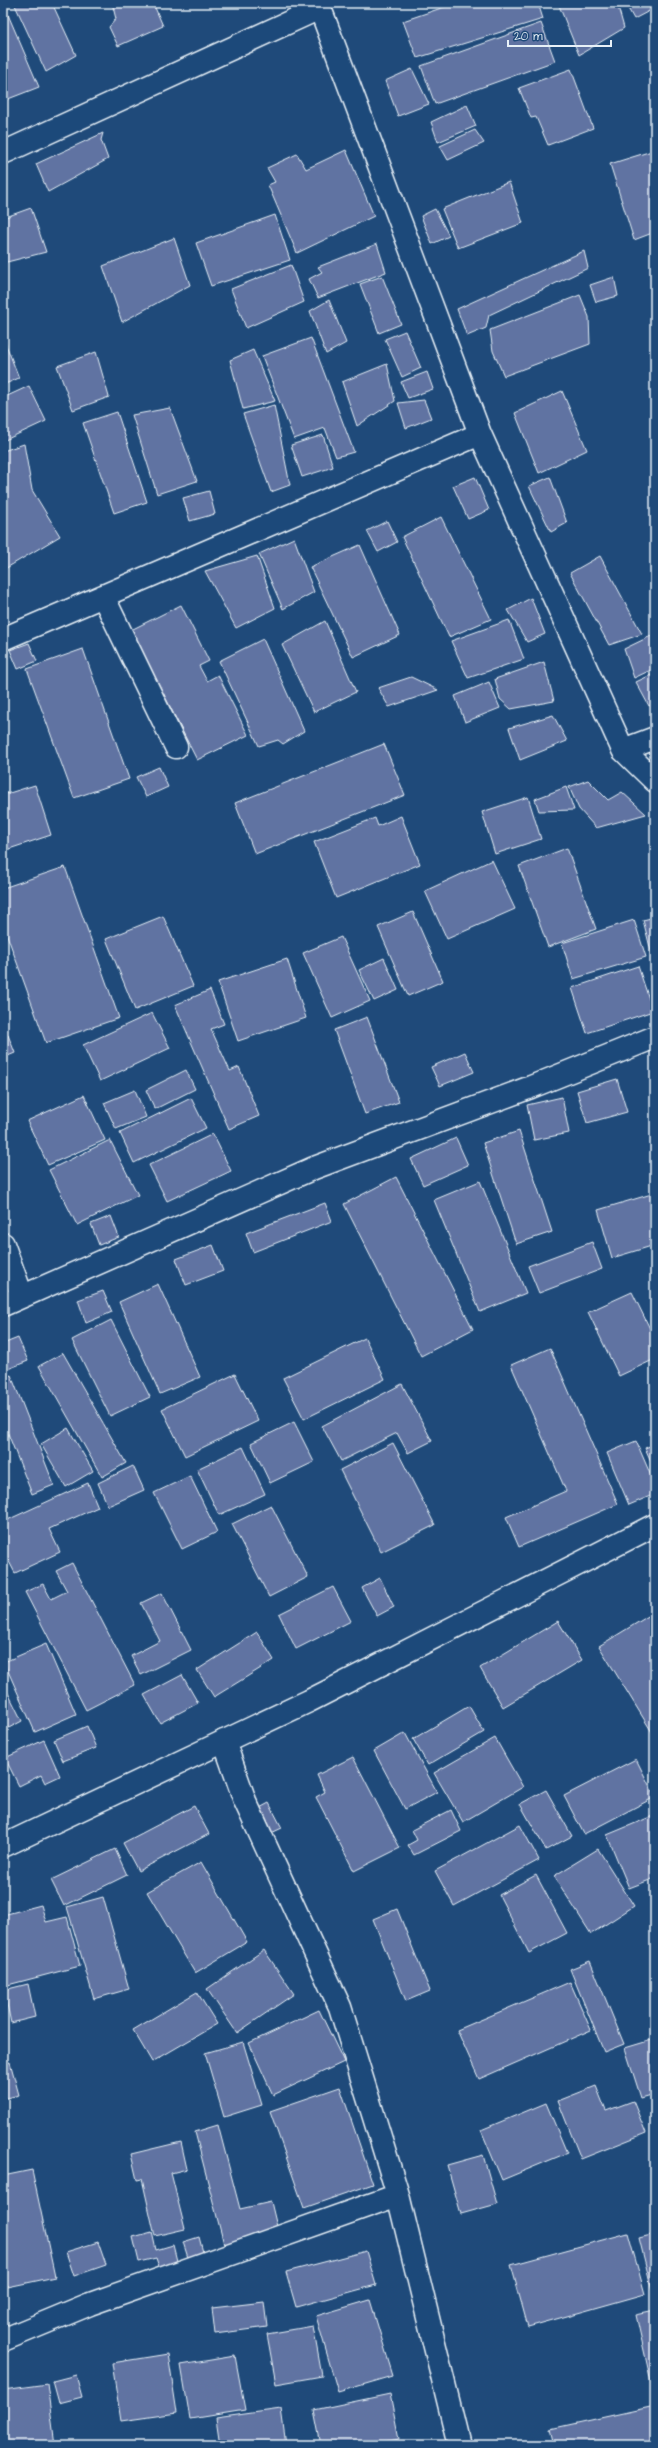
<svg xmlns="http://www.w3.org/2000/svg" width="658" height="2448" viewBox="0 0 658 2448" font-family="'Architects Daughter',sans-serif">
<style>
.building{fill:#6173a2;stroke:#e8f1f8}
.lines{fill:none;stroke-linecap:round;stroke-linejoin:round}
.street-casing{stroke:#e8f1f8;stroke-width:25}
.secondary-casing{stroke:#e8f1f8;stroke-width:25}
.street{stroke:#1f4a7a;stroke-width:22}
.secondary{stroke:#1f4a7a;stroke-width:22}
</style>
<rect width="100%" height="100%" fill="#1f4a7a"/>
<filter id="ink" filterUnits="userSpaceOnUse"><feTurbulence type="fractalNoise" baseFrequency=".025" numOctaves="2"/><feDisplacementMap in="SourceGraphic" scale="8" xChannelSelector="R" yChannelSelector="G"/><feConvolveMatrix kernelMatrix="1 2 1 2 8 2 1 2 1" color-interpolation-filters="sRGB"/></filter>
<g filter="url(#ink)">
<!-- building -->
<path class="building" d="M3,3L39,87L3,101Z
M14,3H52L76,55L46,72Z
M112,3H153L163,26L118,46L109,27L116,19Z
M456,3H538L543,19L417,58L403,21Z
M558,3H617L624,28L579,55Z
M625,3H655V8L634,19Z
M541,23L555,61L435,104L421,66Z
M412,69L429,104L398,116L385,81Z
M571,69L593,128L548,145L536,117L531,118L519,88Z
M467,105L476,126L438,142L431,122Z
M475,130L484,143L448,160L440,146Z
M103,133L101,140L108,159L48,192L36,164Z
M346,150L374,216L297,253L268,185L275,182L267,168L297,154L306,169Z
M655,150V232L634,240L610,164Z
M509,182L523,223L458,248L442,209Z
M31,208L46,252L3,263V218Z
M435,209L449,236L432,244L421,216Z
M275,215L290,260L211,286L196,243Z
M174,238L190,285L122,322L103,266Z
M377,244L386,272L318,298L309,279L322,272L318,267Z
M584,251L588,268L489,315L486,328L467,336L457,309Z
M291,265L304,302L246,328L231,289Z
M382,276L401,324L379,333L360,284Z
M614,277L618,296L596,302L590,285Z
M580,295L589,317L590,344L504,376L493,351L490,330Z
M329,300L346,343L326,354L310,311Z
M405,331L421,368L402,377L385,339Z
M3,337L19,378L3,385Z
M311,338L354,452L336,457L325,428L294,439L262,356Z
M253,350L275,401L243,409L230,360Z
M96,352L109,397L73,410L57,366Z
M387,364L395,401L357,426L342,382Z
M427,372L433,389L408,398L401,382Z
M29,386L46,421L3,441V398Z
M562,391L587,450L539,473L515,413Z
M424,400L431,418L406,428L398,403Z
M274,405L290,485L271,492L243,414Z
M170,408L197,481L157,494L132,415Z
M117,412L147,502L114,513L83,423Z
M323,435L333,467L302,477L291,445Z
M24,444L32,490L60,536L3,570V451Z
M475,477L489,510L468,519L453,486Z
M550,477L567,523L551,532L529,486Z
M209,491L215,514L190,521L183,498Z
M441,517L491,619L449,637L402,537Z
M387,521L397,542L378,552L367,531Z
M294,538L314,592L283,609L259,554Z
M360,545L400,635L353,657L310,567Z
M257,556L275,608L236,628L205,571Z
M600,556L642,634L609,645L570,573Z
M531,598L545,634L527,642L508,610Z
M181,605L209,661L199,666L207,681L218,675L248,735L197,760L131,630Z
M509,620L524,659L468,678L451,641Z
M325,621L356,692L314,712L282,645Z
M655,634V668L634,678L624,649Z
M263,639L304,731L283,744L278,740L259,746L219,661Z
M29,643L37,661L18,669L10,650Z
M83,649L129,779L74,798L27,669Z
M544,662L554,701L511,709L500,699L495,679Z
M655,673V703L649,706L636,682Z
M411,677L438,690L389,707L378,688Z
M489,682L500,708L465,722L455,696Z
M553,715L567,741L520,760L509,728Z
M384,744L405,795L255,854L235,803Z
M159,767L168,787L146,797L136,777Z
M588,780L608,800L622,792L646,814L596,828L579,809L569,787Z
M35,785L51,835L3,851V795Z
M566,787L574,810L539,811L535,799Z
M528,797L541,839L495,854L482,812Z
M401,816L420,864L336,898L314,842L375,818L378,826Z
M567,848L596,929L548,947L519,866Z
M492,860L515,909L447,939L425,891Z
M65,867L119,1018L46,1043L3,924V888Z
M413,912L443,981L408,996L378,927Z
M163,916L193,986L135,1010L106,939Z
M655,917V958L653,959L643,920Z
M634,920L646,957L573,979L562,943Z
M341,937L370,1001L332,1018L303,953Z
M384,958L398,990L374,1001L359,970Z
M287,959L306,1018L238,1041L218,982Z
M638,966L653,1011L587,1033L572,988Z
M655,970V985L651,971Z
M210,990L224,1024L211,1029L230,1071L239,1067L259,1116L229,1129L175,1005Z
M152,1013L170,1048L100,1081L83,1045Z
M367,1017L399,1102L365,1114L334,1030Z
M8,1035L15,1053L3,1058V1037Z
M465,1052L474,1072L440,1086L431,1067Z
M186,1070L195,1089L155,1109L146,1090Z
M617,1079L627,1112L587,1123L577,1091Z
M135,1090L146,1117L116,1129L104,1103Z
M84,1095L105,1140L48,1165L27,1121Z
M562,1097L569,1133L534,1140L527,1105Z
M191,1098L206,1128L134,1163L120,1133Z
M519,1131L552,1232L516,1244L483,1143Z
M213,1134L231,1171L167,1201L149,1165Z
M456,1138L468,1165L423,1185L411,1159Z
M110,1140L138,1195L77,1225L49,1170Z
M396,1177L473,1329L421,1356L344,1204Z
M480,1181L526,1293L480,1312L434,1200Z
M655,1193V1245L612,1258L598,1210Z
M325,1203L332,1221L253,1252L246,1233Z
M111,1216L119,1237L99,1245L91,1224Z
M592,1242L602,1269L539,1293L528,1266Z
M213,1245L223,1271L186,1285L176,1259Z
M158,1284L200,1377L160,1394L119,1302Z
M103,1291L112,1312L86,1323L78,1300Z
M632,1292L655,1339V1359L619,1376L588,1312Z
M111,1320L150,1397L110,1416L72,1340Z
M18,1338L28,1361L3,1371V1344Z
M365,1338L385,1379L304,1419L283,1378Z
M550,1348L618,1504L519,1547L506,1517L566,1491L511,1365Z
M63,1353L126,1463L102,1477L39,1366Z
M235,1374L258,1421L185,1456L162,1409Z
M11,1375L54,1485L32,1494L3,1421V1378Z
M402,1384L432,1441L408,1453L397,1433L341,1461L322,1426Z
M294,1422L314,1462L270,1483L251,1443Z
M68,1428L93,1471L66,1487L41,1444Z
M636,1441L655,1485V1494L629,1505L607,1453Z
M393,1443L435,1525L381,1552L340,1470Z
M655,1444V1470L645,1448Z
M243,1447L265,1494L219,1515L197,1469Z
M133,1466L144,1490L108,1506L98,1483Z
M190,1476L217,1532L182,1549L154,1493Z
M88,1483L98,1507L49,1529L60,1552L15,1573L3,1550V1522Z
M271,1505L308,1577L269,1597L232,1524Z
M72,1563L135,1685L86,1710L25,1592L43,1584L51,1599L67,1591L56,1571Z
M380,1578L394,1607L377,1616L362,1588Z
M333,1587L351,1621L296,1649L279,1614Z
M162,1593L191,1650L141,1675L131,1656L160,1641L141,1603Z
M655,1612V1737L599,1646Z
M558,1621L582,1660L503,1707L480,1668Z
M257,1632L274,1660L214,1697L197,1670Z
M46,1644L76,1714L35,1732L4,1662Z
M182,1675L198,1703L160,1723L144,1695Z
M3,1683L22,1721L3,1731Z
M469,1706L484,1732L428,1765L413,1739Z
M87,1726L96,1748L63,1761L54,1740Z
M405,1733L437,1792L405,1809L374,1751Z
M495,1738L523,1787L463,1822L434,1773Z
M44,1740L60,1776L45,1783L41,1775L19,1786L5,1758Z
M353,1757L400,1848L354,1871L316,1797L325,1792L317,1775Z
M636,1759L655,1797L584,1834L564,1796Z
M546,1790L572,1836L546,1850L520,1804Z
M269,1803L282,1828L267,1835L254,1811Z
M194,1806L209,1834L138,1871L123,1843Z
M451,1810L461,1831L414,1855L408,1845L417,1840L412,1830Z
M655,1815V1878L629,1888L607,1835Z
M520,1825L539,1860L454,1906L435,1871Z
M115,1849L127,1875L64,1906L51,1880Z
M598,1849L634,1906L591,1934L554,1876Z
M201,1862L247,1942L195,1973L147,1892Z
M536,1875L567,1933L529,1953L499,1895Z
M103,1897L129,1989L94,1999L67,1907Z
M41,1905L46,1922L67,1917L80,1966L4,1986L3,1915Z
M397,1909L430,1991L406,2001L373,1919Z
M264,1950L294,1994L237,2033L207,1989Z
M590,1961L624,2044L604,2052L570,1969Z
M570,1982L591,2030L479,2079L457,2030Z
M28,1984L35,2017L11,2023L4,1990Z
M197,1992L217,2024L152,2062L133,2030Z
M319,2010L344,2062L273,2095L249,2043Z
M655,2039V2094L641,2098L625,2048Z
M243,2042L262,2105L224,2117L205,2053Z
M10,2062L19,2095L3,2099V2064Z
M596,2086L606,2111L633,2101L646,2133L581,2159L558,2101Z
M340,2087L373,2184L304,2208L270,2111Z
M546,2103L567,2153L502,2180L481,2130Z
M218,2125L240,2209L271,2202L279,2235L225,2248L195,2132Z
M181,2142L187,2169L171,2173L185,2229L155,2236L142,2179L137,2180L131,2154Z
M483,2155L497,2204L461,2214L447,2165Z
M32,2170L55,2277L3,2288V2176Z
M152,2232L156,2250L173,2245L178,2265L160,2270L156,2258L139,2262L133,2237Z
M628,2233L645,2294L528,2327L511,2265Z
M655,2234V2289L652,2290L639,2238Z
M199,2237L205,2260L190,2264L183,2242Z
M98,2242L106,2265L74,2276L66,2252Z
M366,2251L376,2285L296,2307L286,2272Z
M370,2300L393,2376L338,2392L316,2316Z
M264,2302L267,2327L215,2334L212,2308Z
M655,2311V2395H654L636,2315Z
M313,2326L322,2376L276,2384L267,2334Z
M168,2354L177,2413L121,2421L112,2363Z
M235,2356L245,2410L190,2419L181,2365Z
M76,2375L82,2397L59,2403L53,2381Z
M47,2384L55,2445H3V2390Z
M390,2394L399,2439L369,2445H321L314,2410Z
M655,2406V2445H554L550,2429Z
M281,2409L286,2445H220L216,2418Z"/>
<g class="lines">
<!-- street casing -->
<g class="street-casing">
<path id="street" d="M3,153L320,8L480,434L623,750L655,781
M103,596L176,747
M3,639L480,434
M623,750L655,738
M3,1244L22,1296
M3,1305L314,1168L531,1087L655,1037
M224,1741L245,1801L340,2007L398,2195L459,2445
M3,2340L90,2304L398,2195"/>
</g>
<!-- secondary casing -->
<g class="secondary-casing">
<path id="secondary" d="M3,1846L309,1701L655,1525"/>
</g>
<!-- street -->
<use href="#street" class="street"/>
<!-- secondary -->
<use href="#secondary" class="secondary"/>
</g>
</g>
<!-- margin -->
<rect width="658" height="2448" fill="none" stroke="#1f4a7a" stroke-width="16"/>
<rect x="8" y="8" width="642" height="2432" fill="none" stroke="#e8f1f8" stroke-width="1.5" filter="url(#ink)"/>
<!-- scale -->
<path d="M508 40v6h103v-6" fill="none" stroke="#e8f1f8" stroke-width="2"/>
<text x="514" y="40" font-size="12" fill="#e8f1f8" stroke="#1f4a7a" stroke-width="3" paint-order="stroke">20 m</text>
</svg>
